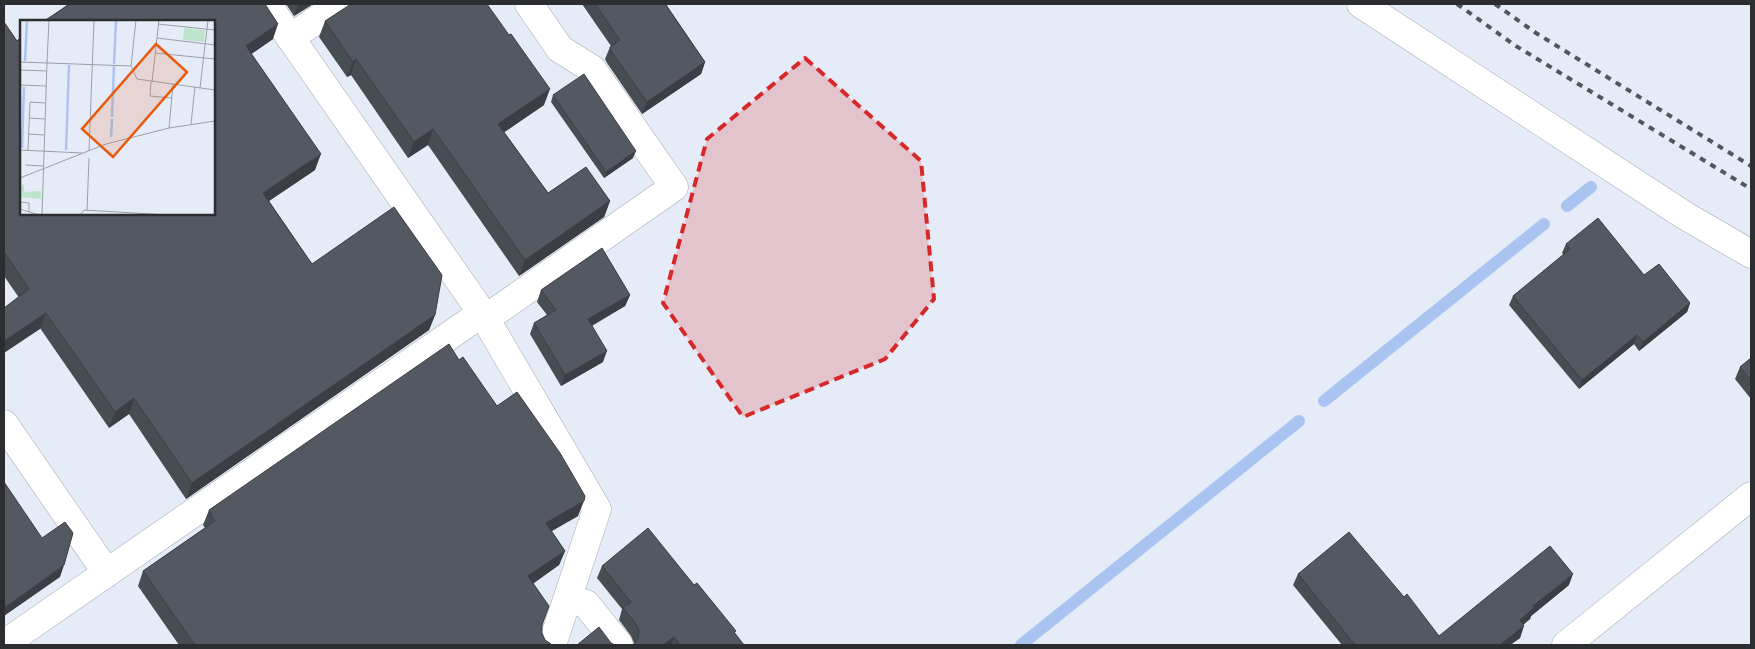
<svg xmlns="http://www.w3.org/2000/svg" width="1755" height="649" viewBox="0 0 1755 649" font-family="Poppins,sans-serif">
<style>
.lines{fill:none;stroke-linecap:round;stroke-linejoin:round}
.stream{stroke:#aac4f2;stroke-width:12}
.minor-casing{stroke:#a3a9b2;stroke-width:29}
.minor{stroke:#fff;stroke-width:28}
.rail{stroke:#53565c;stroke-width:4;stroke-dasharray:6 6;stroke-linecap:butt}
.wall{fill:#484c53}
.shaded-wall{fill:#3b3e44}
.building{fill:#545861;stroke:#3b3e44}
.marked{fill:#d62828;fill-opacity:0.2;stroke:#d62828;stroke-width:4;stroke-dasharray:10 6;stroke-linejoin:round}
.inset-river{fill:none;stroke:#aac4f2;stroke-width:2.5}
.inset-road{fill:none;stroke:#9ba0a8;stroke-width:1}
.view{fill:#e8590c;fill-opacity:0.15;stroke:#e8590c;stroke-width:2.5}
.inset-edge{fill:none;stroke:#2b2d31;stroke-width:2.5}
</style>
<rect width="100%" height="100%" fill="#e6ecf7"/>
<g class="lines">
<!-- stream -->
<path class="stream" d="M1567,206L1591,187
M1324,401L1544,224
M1021,645L1299,421"/>
<!-- minor casing -->
<g class="minor-casing">
<path id="minor" d="M267,4L482,313L597,509L552,645
M1361,4L1684,215L1751,254
M290,38L340,4
M485,319L674,187L592,69L560,49L529,4
M4,424L107,573
M568,598L586,604L619,645
M4,644L482,313
M1566,645L1751,496"/>
</g>
<!-- minor -->
<use href="#minor" class="minor"/>
<!-- rail -->
<path class="rail" d="M1457,4L1516,46L1751,189
M1495,4L1536,33L1751,166"/>
</g>
<!-- wall -->
<path class="wall" d="M66,4H265L273,39L251,54L315,170L269,201L312,264L435,315L429,330L186,499L129,414L109,428L4,276V22L17,41L67,5Z
M286,4H313L294,16Z
M582,4H667H666L705,62L701,74L642,114L607,63L605,59L610,47L611,46Z
M325,21L544,105L504,132L548,193L610,201L604,217L519,276L428,145L408,158L351,75L347,77L319,37Z
M553,95L633,158L604,178L551,102Z
M1566,244L1644,275L1690,303L1687,312L1639,351L1634,344L1579,389L1509,305L1513,296L1564,255L1562,253Z
M541,290L630,295L625,306L592,326L603,362L561,386L530,334L534,323L547,315L537,302Z
M1751,358V399L1735,379L1740,367Z
M459,360L497,406L578,516L551,531L565,551L559,565L533,583L542,625V633L545,640L551,644L550,645H179L138,586L143,571L205,528L203,525L209,510Z
M602,566L694,585L744,645H633L634,643L631,636L619,620L622,609L597,578Z
M1298,574L1439,636L1569,585L1531,616L1530,619L1523,625L1520,638L1510,645H1342L1293,585Z"/>
<!-- shaded-wall -->
<path class="shaded-wall" d="M299,4H313L294,16Z
M278,24L273,39L240,62L246,46Z
M356,59L351,75L347,77L353,62Z
M705,62L701,74L642,114L647,102Z
M550,89L544,105L493,140L498,124Z
M433,129L428,145L408,158L414,142Z
M636,151L633,158L604,178L606,172Z
M321,154L315,170L257,209L263,193Z
M610,201L604,217L519,276L525,260Z
M630,295L625,306L583,330L588,319Z
M1690,303L1687,312L1639,351L1643,342Z
M46,313L40,329L4,353V341Z
M435,315L429,330L186,499L192,483Z
M1637,335L1634,344L1579,389L1582,380Z
M607,351L603,362L561,386L565,375Z
M134,398L129,414L109,428L115,412Z
M584,501L578,516L540,538L546,523Z
M565,551L559,565L523,591L528,576Z
M64,565L60,577L4,616V608Z
M1573,574L1569,585L1531,616L1530,619L1515,631L1520,620L1533,606Z
M1524,626L1520,638L1510,645H1500Z
M674,637L671,645H663Z"/>
<!-- building -->
<path class="building" d="M70,4H265L278,24L246,46L321,154L263,193L312,264L394,207L442,275L435,315L192,483L134,398L115,412L46,313L4,341V308L29,289L4,252V22L17,41L21,37V214H214V21H44Z
M351,4H487L509,35L511,34L550,89L498,124L548,193L586,167L610,201L525,260L433,129L414,142L356,59L353,62L325,21Z
M595,4H665L705,62L647,102L611,51L610,47L620,40Z
M584,74L636,151L606,172L553,95Z
M1598,218L1644,275L1659,264L1690,303L1643,342L1637,335L1582,380L1513,296L1570,249L1566,244Z
M602,248L630,295L588,319L607,351L565,375L534,323L556,310L541,290Z
M449,344L459,360L463,357L497,406L517,392L560,453L585,496L584,501L546,523L565,551L528,576L549,606L542,625V633L545,640L551,644L549,645H195L143,571L215,521L210,514H211L209,510Z
M1751,358V381L1740,367Z
M4,482L42,538L65,522L73,533L64,565L4,608Z
M648,528L694,585L697,583L736,631L734,632L744,645H680L674,637L663,645H633L638,639L639,631L636,624L623,608L631,602L602,566Z
M1349,532L1404,597L1407,594L1439,636L1550,546L1573,574L1533,606L1534,608L1520,620L1524,626L1500,645H1355L1298,574Z
M599,627L611,643L615,645H577Z"/>
<!-- marked area -->
<path class="marked" d="M805,58L921,161L934,299L885,359L743,417L663,303L707,139Z"/>
<!-- overview -->
<g transform="translate(20 20)">
<rect width="195" height="195" fill="#e6ecf7"/>
<path d="M164,8L185,10L184,22L163,20ZM4,164V172L21,171V179L0,177V166Z" fill="#bce5cc"/>
<path class="inset-river" d="M5,41L7,0M94,44L96,0M92,97L94,46M91,117L92,99M2,128L4,67M46,130L49,45"/>
<path class="inset-road" d="M116,0L111,46L117,59L195,70M138,4L195,10M137,18L195,25M135,33L195,39M0,42L111,46M27,43L29,0M0,50L27,51M131,62L130,76L152,78M132,62L139,0M0,65L26,66M180,68L188,0M9,98L25,99M171,104L175,67M149,108L153,64M8,114L24,115M0,130L62,133M8,130L10,82L25,83M69,131L74,0M6,145L23,146M0,158L86,124L149,108L195,101M0,182L9,183V192M0,189L19,195M67,191L69,138M22,195L27,43M60,195L64,190L147,195"/>
<path class="view" d="M136,24L167,52L93,137L62,109Z"/>
<rect width="195" height="195" class="inset-edge"/>
</g>
<!-- border -->
<rect width="1755" height="649" fill="none" stroke="#2b2d31" stroke-width="10"/>
</svg>
